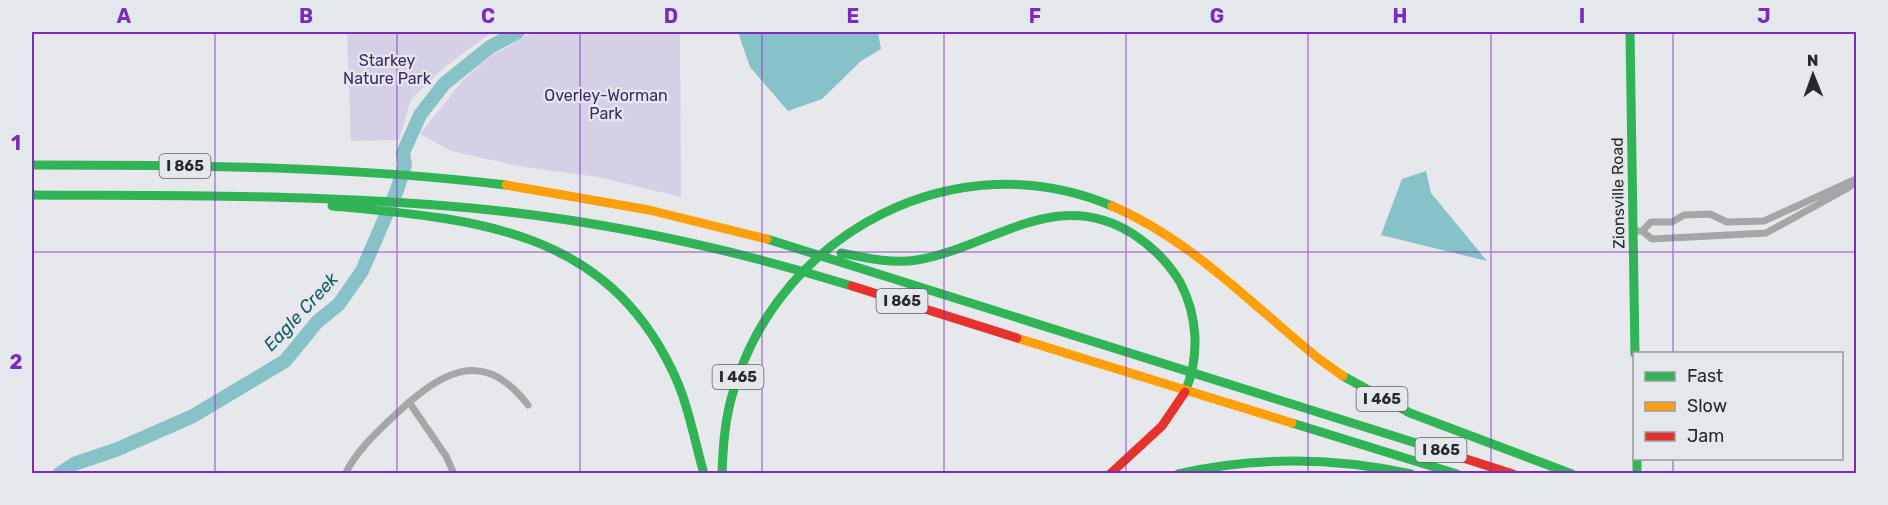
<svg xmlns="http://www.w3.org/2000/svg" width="1888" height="505" viewBox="0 0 1888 505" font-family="Rubik,sans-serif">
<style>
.green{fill:#d6d0e6}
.water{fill:#87c2c9}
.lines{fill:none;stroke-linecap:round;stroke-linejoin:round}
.river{stroke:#87c2c9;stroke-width:14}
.street{stroke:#a5a6a7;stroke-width:7}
.fast{stroke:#30b455;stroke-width:9}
.slow{stroke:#ff9f0a;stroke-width:9}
.jam{stroke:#e5322d;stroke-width:9}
.grid{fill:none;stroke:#7b2cbf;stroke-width:1.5;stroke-opacity:0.55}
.labels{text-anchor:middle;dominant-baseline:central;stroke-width:4.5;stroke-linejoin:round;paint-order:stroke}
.shield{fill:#e4e8ed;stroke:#606264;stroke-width:1.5}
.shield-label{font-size:15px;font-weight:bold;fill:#27282a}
.park-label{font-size:16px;fill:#412668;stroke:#e4e8ed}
.street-label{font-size:16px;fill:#27282a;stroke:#e4e8ed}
.water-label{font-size:18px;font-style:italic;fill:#125b61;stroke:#e4e8ed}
.neatline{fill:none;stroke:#7b2cbf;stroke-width:2}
.grid-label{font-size:20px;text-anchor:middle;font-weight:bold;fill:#7b2cbf}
</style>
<rect width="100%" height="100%" fill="#e6e8eb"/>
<!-- green -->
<path class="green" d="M347,32H492L446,66L411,99L399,140L351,141Z
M533,32H680L681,197L598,177L524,167L451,151L420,134L463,80L491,56Z"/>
<!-- water -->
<path class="water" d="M738,32H878L881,49L861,61L822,99L788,111L750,67Z
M1426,171L1431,193L1487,261L1381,235L1402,179Z"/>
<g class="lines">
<!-- river -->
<path class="river" d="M59,474L74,464L118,449L193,416L285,361L317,322L339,304L362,271L397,190L405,165L403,153L420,115L444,84L490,47L518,32"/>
<!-- street -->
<path class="street" d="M1633,231H1642L1652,239L1766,233L1848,188L1856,181
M1642,231L1651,222H1672L1684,215L1710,214L1727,222L1764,221L1856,179
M409,402L446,456L454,474
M345,474C358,449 376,433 396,414C441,372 483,346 528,405"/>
<!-- fast -->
<path class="fast" d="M1630,32L1635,354
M32,165C190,165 348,166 506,185
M32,195C178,196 325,194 471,208C599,220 729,248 852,286
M332,206C472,219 603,227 672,370C688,402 694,439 704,474
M767,239L1435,449
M841,253C866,258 892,264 917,260C993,247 1056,185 1133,234C1153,247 1168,262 1180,282C1198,316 1200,357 1185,392
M1343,376L1410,413L1572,474
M1292,423L1457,474
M1637,458V474
M722,474C723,445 725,417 734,389C781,231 958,140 1112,206
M1178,474C1257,456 1332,457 1411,474"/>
<!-- slow -->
<path class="slow" d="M506,185L649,210L767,239
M1112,206C1192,240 1252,305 1319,359L1343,376
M1017,338L1292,423"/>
<!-- jam -->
<path class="jam" d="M852,286L1017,338
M1435,449L1513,474
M1110,474L1162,426L1185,392"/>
</g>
<!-- grid -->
<path class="grid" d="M215,32V474M397,32V474M580,32V474M762,32V474M944,32V474M1126,32V474M1308,32V474M1491,32V474M1673,32V354M32,252H1856M1673,458V474"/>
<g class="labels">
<!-- shield labels -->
<g class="shield">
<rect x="159.5" y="154" width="51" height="24" rx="4.5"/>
<rect x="876.5" y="289" width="51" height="24" rx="4.5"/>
<rect x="712.5" y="365" width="51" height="24" rx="4.5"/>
<rect x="1356.5" y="387" width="51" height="24" rx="4.5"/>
<rect x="1415.5" y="438" width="51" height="24" rx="4.5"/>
</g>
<g class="shield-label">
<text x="185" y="166">I 865</text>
<text x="902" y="301">I 865</text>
<text x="738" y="377">I 465</text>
<text x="1382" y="399">I 465</text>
<text x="1441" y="450">I 865</text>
</g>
<!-- park labels -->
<g class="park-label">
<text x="387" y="60">Starkey<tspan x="387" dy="18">Nature Park</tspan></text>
<text x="606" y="95">Overley-Worman<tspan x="606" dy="18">Park</tspan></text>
</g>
<!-- street labels -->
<g class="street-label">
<text transform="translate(1618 193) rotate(-91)">Zionsville Road</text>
</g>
<!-- water labels -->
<g class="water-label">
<text transform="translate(301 312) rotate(-47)">Eagle Creek</text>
</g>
</g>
<!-- border -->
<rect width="1888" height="505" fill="none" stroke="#e4e8ed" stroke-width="66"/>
<!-- legend -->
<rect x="1633" y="352" width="210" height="108" fill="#e4e8ed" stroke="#989b9f" stroke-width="1.5"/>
<rect x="1645" y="372" width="30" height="9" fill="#30b455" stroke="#989b9f" stroke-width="1.5"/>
<text x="1687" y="382" font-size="18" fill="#27282a">Fast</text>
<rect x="1645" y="402" width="30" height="9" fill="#ff9f0a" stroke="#989b9f" stroke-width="1.5"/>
<text x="1687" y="412" font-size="18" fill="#27282a">Slow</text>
<rect x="1645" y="432" width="30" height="9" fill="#e5322d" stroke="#989b9f" stroke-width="1.5"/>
<text x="1687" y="442" font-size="18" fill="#27282a">Jam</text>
<!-- north arrow -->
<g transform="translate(1813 75) rotate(359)" stroke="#e4e8ed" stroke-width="4.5" paint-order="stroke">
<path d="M0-4.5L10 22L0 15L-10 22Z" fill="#27282a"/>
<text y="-9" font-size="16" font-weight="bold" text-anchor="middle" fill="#27282a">N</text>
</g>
<rect x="33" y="33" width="1822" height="439" class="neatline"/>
<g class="grid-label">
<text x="124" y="23">A</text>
<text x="306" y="23">B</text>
<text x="488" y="23">C</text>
<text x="671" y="23">D</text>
<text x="853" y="23">E</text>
<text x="1035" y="23">F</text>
<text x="1217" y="23">G</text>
<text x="1400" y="23">H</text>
<text x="1582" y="23">I</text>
<text x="1764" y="23">J</text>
<text x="16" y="150">1</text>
<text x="16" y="369">2</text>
</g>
</svg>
